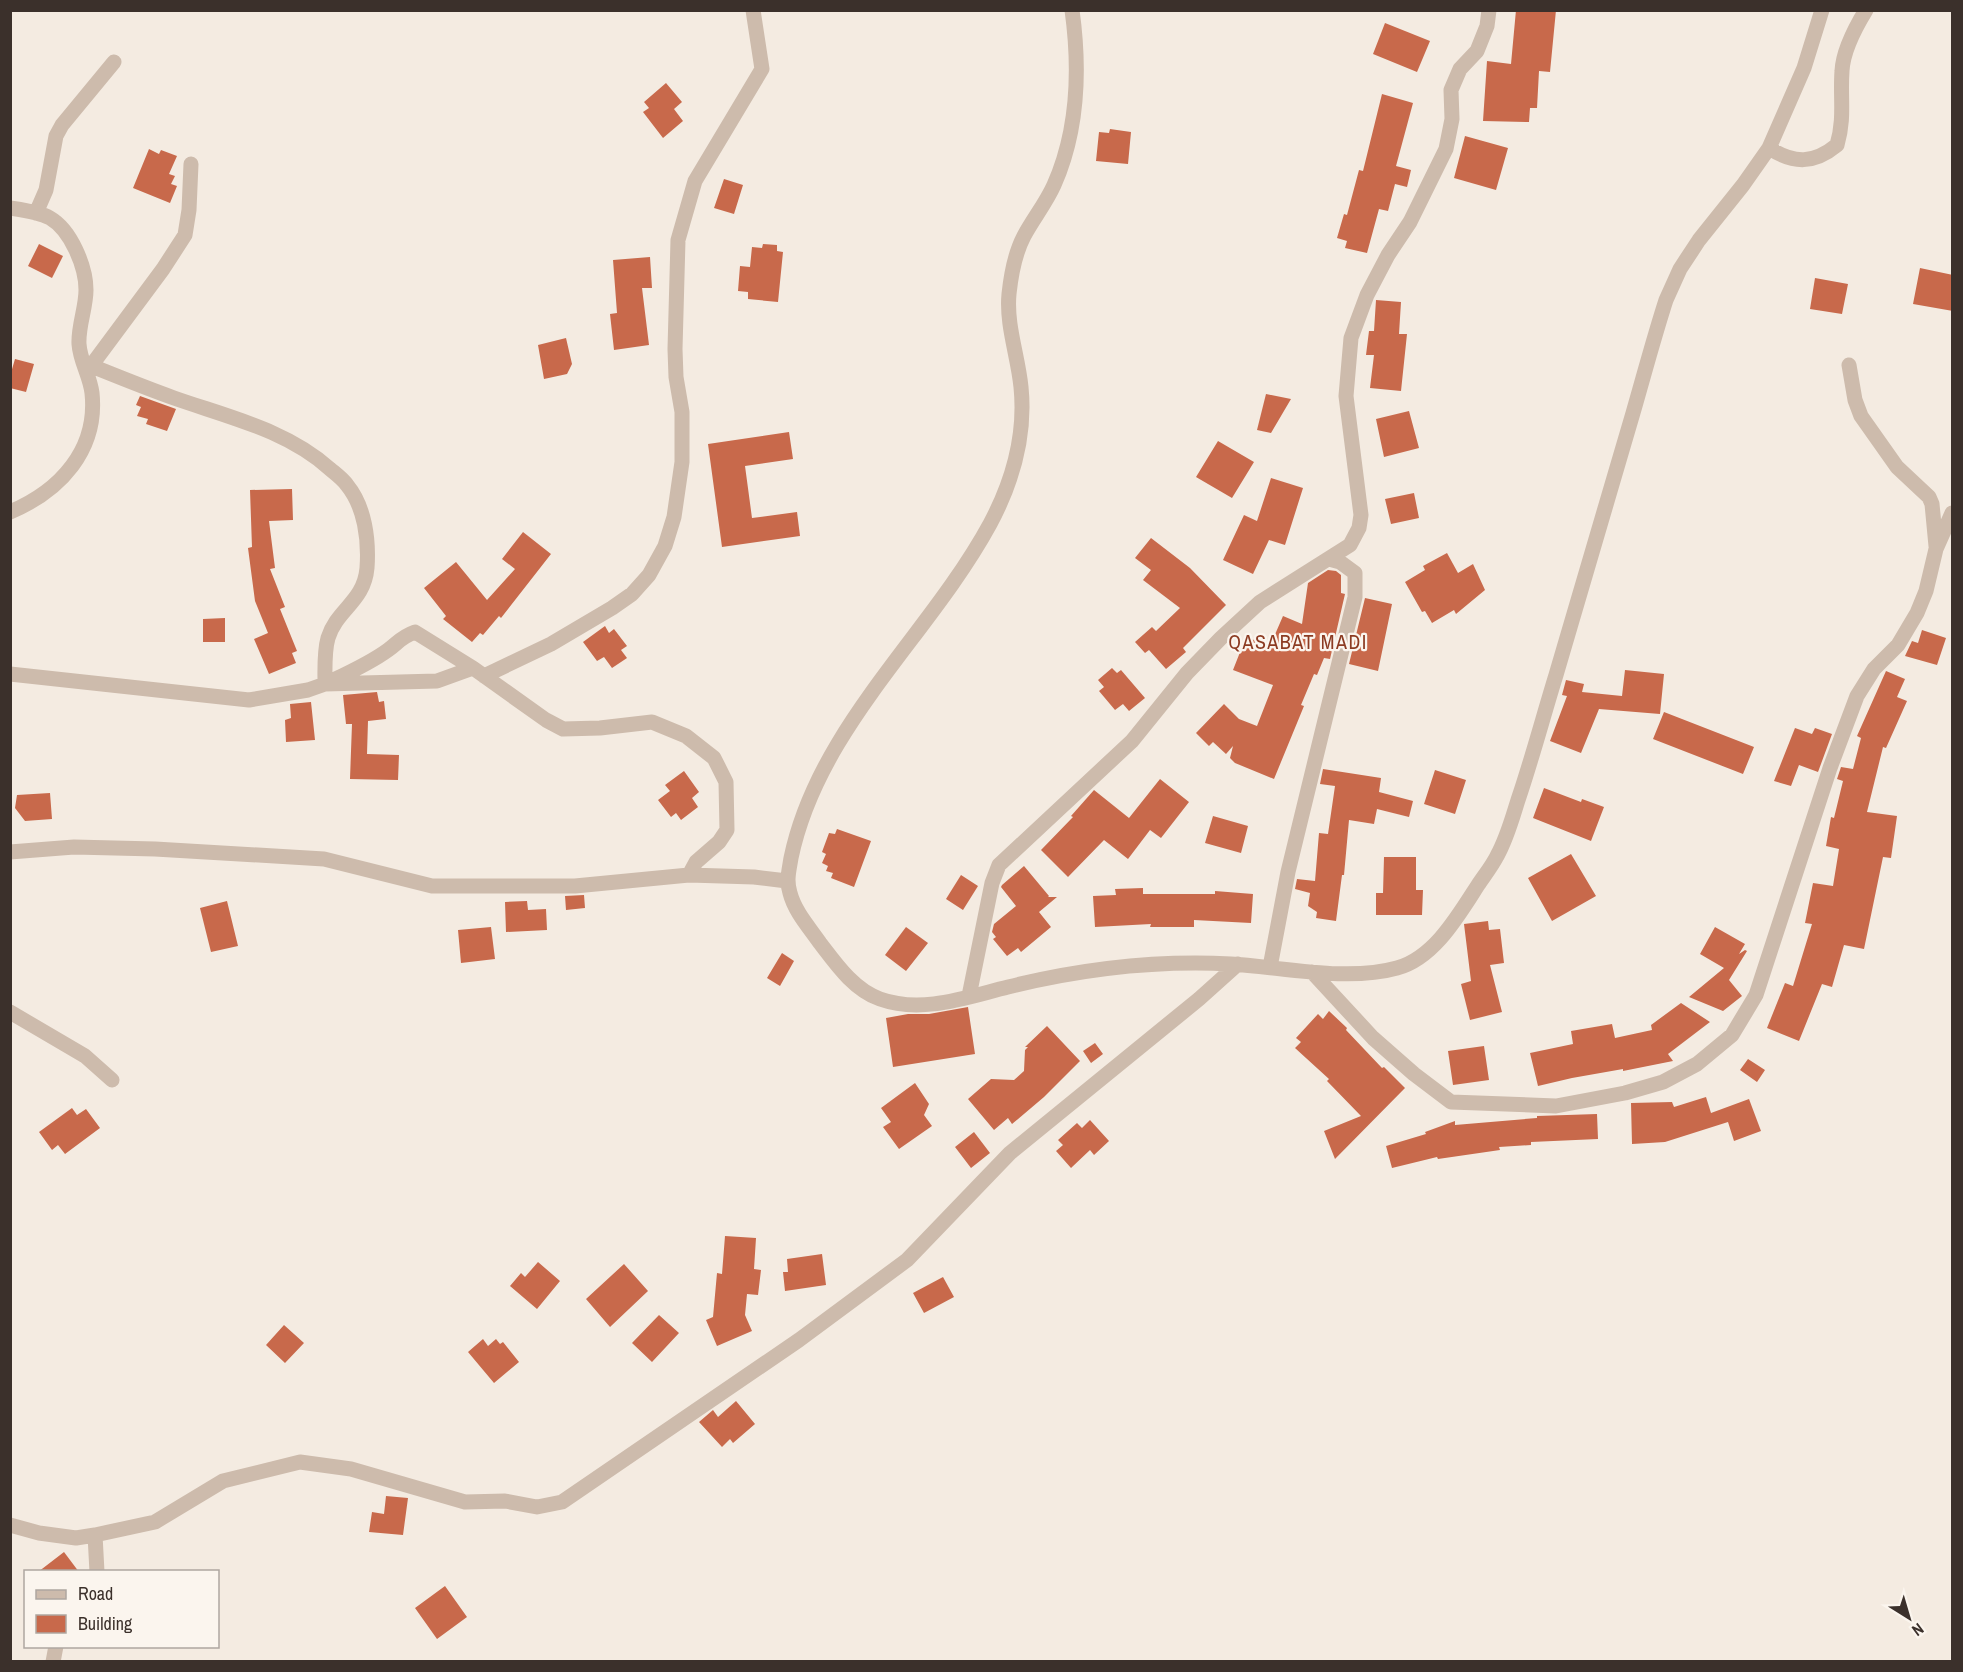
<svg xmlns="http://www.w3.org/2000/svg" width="1963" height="1672" viewBox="0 0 1963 1672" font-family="'Archivo Narrow',sans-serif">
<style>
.building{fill:#c8694b}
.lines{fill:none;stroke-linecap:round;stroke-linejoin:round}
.minor{stroke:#cdbbac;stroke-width:15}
.labels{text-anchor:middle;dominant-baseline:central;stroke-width:4.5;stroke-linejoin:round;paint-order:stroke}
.quarter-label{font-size:20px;letter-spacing:1.5px;fill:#8c3b22;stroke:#fbf5ee}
</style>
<rect width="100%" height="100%" fill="#f4ebe1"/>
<!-- building -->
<path class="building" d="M1516,10H1556L1550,72L1539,71L1537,108H1530L1529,122L1483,121L1487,61L1511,64Z
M1385,23L1430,41L1417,72L1373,54Z
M666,83L682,102L674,109L683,121L663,138L643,112L649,108L644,102Z
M1382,94L1413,103L1396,166L1411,170L1407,187L1395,184L1388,211L1379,209L1367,253L1345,248L1347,241L1337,238L1344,214L1347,215L1359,170L1363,171Z
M1110,129L1131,132L1128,164L1096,161L1099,132L1109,133Z
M1465,136L1508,148L1496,190L1454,178Z
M149,149L159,154L161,150L177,156L169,174L175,176L171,184L177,186L170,203L133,188Z
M724,179L743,185L734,214L714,208Z
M39,244L63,256L52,278L28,266Z
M763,244L777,245V251L783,252L778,302L748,299V292L738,291L740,266L750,267L752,247L762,248Z
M650,257L652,288H642L649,345L614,350L610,314L617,313L613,260Z
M1920,268L1953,275V311L1913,304Z
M1815,278L1848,284L1842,314L1810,309Z
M1376,300L1401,302L1399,334H1407L1401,391L1370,388L1374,355H1366L1369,331H1374Z
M566,338L572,364L567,374L544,379L538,345Z
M15,359L34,364L26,392L10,388V376Z
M1266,394L1291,399L1271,433L1257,430Z
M140,396L176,409L167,431L146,424L148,419L137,416L141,407L136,405Z
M1409,411L1419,448L1384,457L1376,419Z
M789,432L793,459L745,466L752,518L797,512L800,536L722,547L708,444Z
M1218,441L1254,462L1232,498L1196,477Z
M1271,478L1303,488L1285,545L1269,540L1253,574L1223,560L1244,515L1257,521Z
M292,489L293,520L269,521L275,568L270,569L285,607L280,609L297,651L292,653L296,663L269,674L254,639L268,633L255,601L248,548L252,547L250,490Z
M1414,493L1419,518L1391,524L1385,499Z
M523,532L551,554L501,618L499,616L483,635L480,633L472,642L443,619L446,616L424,588L456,562L487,600L515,569L502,559Z
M1151,538L1190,568L1226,605L1183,648L1186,652L1166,669L1149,650L1145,653L1135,642L1152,627L1156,631L1180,608L1143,580L1151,570L1135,558Z
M1447,553L1458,573L1473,564L1485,590L1456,614L1454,610L1432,623L1425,611L1422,612L1405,582L1425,570L1423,566Z
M1328,570L1336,571L1341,575V593L1345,594L1330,659L1324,658L1317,675L1314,674L1301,705L1304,706L1274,779L1235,763L1230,758L1233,746L1226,754L1213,742L1209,746L1196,733L1224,704L1239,719L1257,726L1273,685L1233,670L1246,637L1270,646L1283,616L1302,624L1308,583Z
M1365,598L1392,604L1378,671L1349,664Z
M225,618V642H203V619Z
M605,626L609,633L614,629L627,646L621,650L627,658L612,668L604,657L597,661L583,642Z
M1922,630L1946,638L1937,665L1905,656L1912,641L1918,643Z
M1112,668L1117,673L1121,670L1145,698L1129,711L1123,704L1115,710L1099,691L1104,687L1098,680Z
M1625,670L1664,674L1660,714L1599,709L1581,753L1550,741L1567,696L1562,695L1566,680L1584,684L1582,692L1622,696Z
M1886,671L1905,679L1897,697L1907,701L1886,748L1883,747L1867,812L1897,816L1891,858L1883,857L1864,949L1844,945L1832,987L1822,984L1799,1041L1767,1028L1785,983L1793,986L1812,924L1805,923L1813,883L1833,886L1839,849L1826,846L1831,817L1834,818L1843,781L1837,779L1841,767L1853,769L1861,738L1857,736Z
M377,692L379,702L384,701L386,719L368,721L367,754L399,755L398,780L350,779L352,724H346L343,695Z
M311,702L315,740L286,742L285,720L291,718L290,704Z
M1664,712L1754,747L1743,774L1653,739Z
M1795,728L1812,734L1815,728L1832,734L1818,772L1799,765L1791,786L1774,781Z
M1323,769L1381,778L1379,792L1413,801L1409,817L1377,809L1374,824L1349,820L1344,875H1342L1336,921L1316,918L1317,912L1308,906L1310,893L1295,889L1297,879L1315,881L1319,833L1328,834L1335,786L1320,784Z
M1435,770L1466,780L1455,814L1424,804Z
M684,771L699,792L692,798L698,807L681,820L676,813L671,817L658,800L670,791L665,785Z
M1160,779L1189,802L1161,838L1150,830L1128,859L1104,840L1068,877L1041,850L1073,817L1071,816L1094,790L1129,818Z
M1544,788L1581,802L1582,799L1604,807L1591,841L1533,818Z
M50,793L52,819L25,821L15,808L17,795Z
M1213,816L1248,826L1241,853L1205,843Z
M837,829L871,841L854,887L831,878L833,873L826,871L828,866L822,863L826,854L822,852L829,833L835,834Z
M1571,854L1596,896L1552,921L1528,878Z
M1384,857H1416V890H1423L1422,915H1376V893H1383Z
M1024,866L1049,896L1048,897H1057L1039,912L1051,927L1021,952L1018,948L1007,956L993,939L996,937L992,932L994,924L1016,906L1001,887L1002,885Z
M961,875L978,886L963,910L946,899Z
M1143,888V894H1215V891L1253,894L1251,923L1194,920V927H1150L1151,924L1095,927L1093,896L1116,895L1115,889Z
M584,895L585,908L566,910L565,896Z
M227,901L238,946L211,952L200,908Z
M527,901L528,910L546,909L547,930L506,932L505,902Z
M1488,921L1489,930L1500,929L1504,963L1490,965L1502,1012L1470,1020L1461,984L1471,981L1464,924Z
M491,927L495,959L461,963L458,930Z
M906,927L928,943L906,971L885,955Z
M1715,927L1745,944L1739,954L1745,950L1747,951L1729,980L1742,996L1723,1011L1689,997L1724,968L1700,954Z
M782,953L794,961L780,986L767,978Z
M1681,1003L1710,1022L1668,1054L1673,1061L1623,1071V1069L1572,1078L1538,1086L1530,1053L1573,1044L1571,1031L1612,1024L1615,1038L1652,1030L1651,1025Z
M968,1007L975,1054L893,1067L886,1018L908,1014H929Z
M1329,1011L1347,1028L1346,1030L1382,1068L1384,1067L1405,1088L1335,1159L1324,1131L1361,1116L1327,1081L1329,1079L1295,1048L1301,1042L1296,1038L1318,1014L1323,1019Z
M1047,1026L1080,1061L1044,1097L1012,1124L1008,1118L994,1130L968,1099L991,1079L1014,1080L1024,1071L1025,1050L1028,1047H1025Z
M1095,1043L1103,1054L1091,1063L1083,1051Z
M1484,1046L1489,1080L1453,1085L1448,1051Z
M1748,1059L1765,1070L1757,1082L1740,1070Z
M915,1083L929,1104L924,1115L932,1126L899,1149L883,1127L891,1122L881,1108Z
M1706,1097L1711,1113L1749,1099L1761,1131L1734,1141L1728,1122L1665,1142L1632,1144L1631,1103L1672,1102L1674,1107Z
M72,1108L77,1115L86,1109L100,1128L65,1154L58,1145L52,1150L39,1132Z
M1597,1114L1598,1139L1531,1142V1145L1499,1147L1500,1150L1438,1159L1437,1157L1392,1168L1386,1146L1426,1134L1425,1132L1455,1121V1125L1537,1118V1116Z
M1090,1120L1109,1141L1094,1155L1090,1150L1071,1168L1056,1151L1063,1145L1058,1140L1077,1123L1082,1128Z
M974,1132L990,1153L971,1168L955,1147Z
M725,1236L756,1238L754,1269L761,1270L758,1295L747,1294L745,1315L752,1331L717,1346L706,1320L713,1317L717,1273L722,1274Z
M822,1254L826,1285L785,1291L783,1272H788L787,1259Z
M538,1262L560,1281L537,1309L510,1286L521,1273L525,1277Z
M624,1264L648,1291L610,1327L586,1299Z
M943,1277L954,1297L924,1313L913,1293Z
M659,1315L679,1333L652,1362L632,1343Z
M284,1325L304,1343L285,1363L266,1345Z
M483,1339L488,1346L496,1339L500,1344L503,1342L519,1362L494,1383L468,1352Z
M736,1401L755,1424L733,1443L730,1439L722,1447L699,1422L713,1410L718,1417Z
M386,1496L408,1498L403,1535L369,1532L372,1512L384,1514Z
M64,1552L79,1572H38Z
M445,1586L467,1617L437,1639L415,1608Z"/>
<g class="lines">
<!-- minor -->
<path class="minor" d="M1072,10C1080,68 1078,131 1054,185C1046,203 1033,219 1024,236C1015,253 1011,275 1009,294C1006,325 1018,356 1021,387C1026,436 1013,481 990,524C929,636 818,728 791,858C789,871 786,880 790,893C795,912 809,927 820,943C836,964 854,990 880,999C922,1014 967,997 1008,987C1081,969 1156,960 1231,964C1282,967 1347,982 1397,968C1434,958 1458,916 1478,885C1484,876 1492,866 1497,856C1507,838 1512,819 1518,800C1532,759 1543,717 1556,675C1581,588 1607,501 1633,413C1644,375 1654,337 1666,300L1680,269L1699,240L1743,185L1769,148L1804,68L1822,10
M1769,148C1794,164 1814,164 1837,145C1845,118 1840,98 1842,71C1843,50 1855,28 1866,10
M10,208C23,210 39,212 50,218C71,230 86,267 86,290C86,308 78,326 79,344C80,361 90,376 92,393C98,450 60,491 10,512
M36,213L46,190L56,136L62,125L114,62
M84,363C114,375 143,387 174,398C228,417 287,430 330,469C336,474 343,479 347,485C365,507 369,540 367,568C364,602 337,609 328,638C324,652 325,669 325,684C346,674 369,664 388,650C399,642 401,637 415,632L473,668
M1849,365L1855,400L1861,416L1897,467L1929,497L1932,504L1936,546
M91,366L163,269L185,235L189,210L191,164
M10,674L249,700L308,690L325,684L437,681L473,668L546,720L563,729L600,728L652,722L686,736L714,758L726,782L727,830L719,842L696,862L689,875
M484,676L551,644L612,608L632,594L649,575L665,546L674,517L682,462V412L676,377L675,349L678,240L695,181L762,69L753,10
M10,852L74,847L155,849L324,859L432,886H575L689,875L754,877L787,881
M1270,967L1288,872L1355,597V573L1340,562L1329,559
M1312,972L1373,1038L1414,1074L1451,1102L1556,1106L1625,1093L1663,1082L1697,1064L1732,1035L1756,995L1830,768L1857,696L1874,669L1898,645L1917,613L1926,591L1936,549L1952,513
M969,996L992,883L999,865L1132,741L1187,673L1221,638L1260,602L1350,545L1359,528L1361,515L1346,396L1351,338L1367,295L1388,255L1410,222L1446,149L1452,119L1451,90L1460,69L1477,51L1487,26L1489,10
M10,1012L85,1056L112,1080
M10,1525L39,1533L76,1538L95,1535L155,1522L223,1481L300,1462L351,1469L465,1502L505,1501L537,1507L562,1502L799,1340L907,1260L1010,1153L1199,999L1238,964
M95,1535L97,1572
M53,1662L56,1646"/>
</g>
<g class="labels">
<!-- quarter labels -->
<g class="quarter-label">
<text x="1298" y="641">QASABAT MADI</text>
</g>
</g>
<!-- border -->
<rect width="1963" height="1672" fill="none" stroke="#3b302b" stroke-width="24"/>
<!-- legend -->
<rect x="24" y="1570" width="195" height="78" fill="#fbf5ee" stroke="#aea6a0" stroke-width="1.5"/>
<rect x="36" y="1590" width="30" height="9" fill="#cdbbac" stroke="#aea6a0" stroke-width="1.5"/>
<text x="78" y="1600" font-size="18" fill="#3b302b">Road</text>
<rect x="36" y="1615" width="30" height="18" fill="#c8694b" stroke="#aea6a0" stroke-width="1.5"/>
<text x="78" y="1630" font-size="18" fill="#3b302b">Building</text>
<!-- north arrow -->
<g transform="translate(1909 1618) rotate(143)" stroke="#fbf5ee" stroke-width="4.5" paint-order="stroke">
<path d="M0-4.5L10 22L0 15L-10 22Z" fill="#3b302b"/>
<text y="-9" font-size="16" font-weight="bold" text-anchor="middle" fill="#3b302b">N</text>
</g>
</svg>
